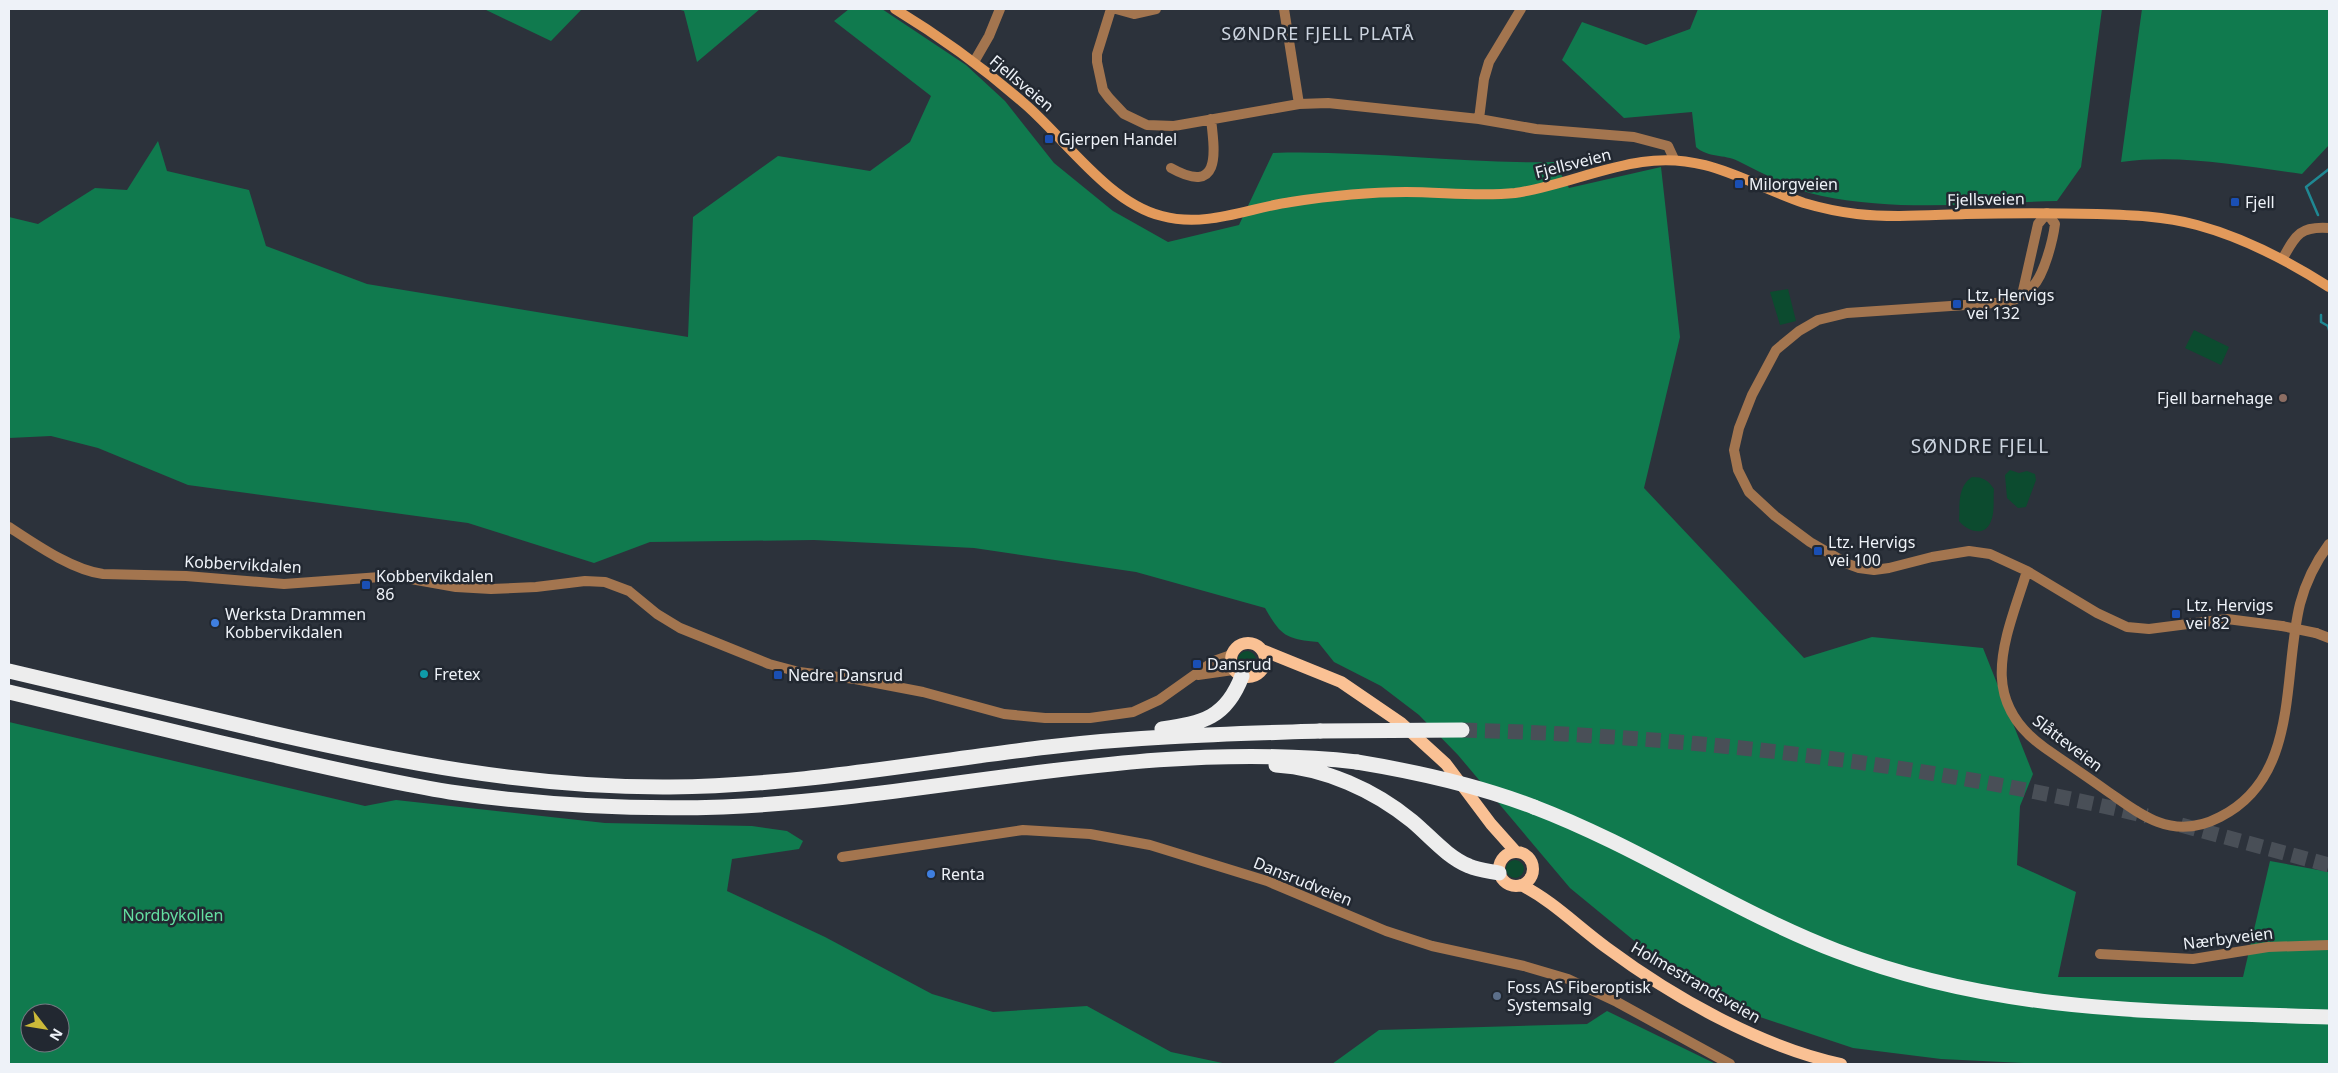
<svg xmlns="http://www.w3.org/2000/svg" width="2338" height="1073" viewBox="0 0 2338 1073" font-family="'Noto Sans',sans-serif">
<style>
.green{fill:#0c4b2f}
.forest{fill:#107a4e;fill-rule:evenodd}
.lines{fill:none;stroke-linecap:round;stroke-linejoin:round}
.stream{stroke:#1f8893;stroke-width:2.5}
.highway-tunnel{stroke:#494f57;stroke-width:15;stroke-dasharray:15 8;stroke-linecap:butt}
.street{stroke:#a3754f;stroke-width:10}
.secondary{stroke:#e39a5b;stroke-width:10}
.primary{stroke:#fac194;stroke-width:12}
.highway{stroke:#ededed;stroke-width:15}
.street-bridge{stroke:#a3754f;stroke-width:10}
.highway-bridge{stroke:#ededed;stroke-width:15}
.transit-dot{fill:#1a4fb4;stroke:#222831;stroke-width:2}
.education-dot{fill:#8d6e63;stroke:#222831;stroke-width:2}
.shop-dot{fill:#3f7fe0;stroke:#222831;stroke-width:2}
.culture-dot{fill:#0f9aa8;stroke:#222831;stroke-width:2}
.service-dot{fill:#5c6f8a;stroke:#222831;stroke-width:2}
.labels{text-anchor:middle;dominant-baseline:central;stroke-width:5;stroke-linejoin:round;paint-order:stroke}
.street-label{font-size:16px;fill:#eef2f8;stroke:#222831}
.poi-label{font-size:16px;fill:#eef2f8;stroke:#222831;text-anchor:start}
.park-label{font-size:16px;fill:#64e0a2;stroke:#222831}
.neighbourhood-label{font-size:18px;letter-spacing:1px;fill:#ccd4df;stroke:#222831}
.quarter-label{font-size:19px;letter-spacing:1px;fill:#ccd4df;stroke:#222831}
</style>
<rect width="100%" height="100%" fill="#2c323b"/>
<!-- green -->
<path class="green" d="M1788,289L1796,321L1780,325L1770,292Z
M2194,330L2229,347L2221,365L2185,348Z
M2010,470L2019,473L2027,471L2035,474L2036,480L2026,507L2018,508L2007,498L2005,475Z
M1972,477C1983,477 1988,480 1994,489C1993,498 1995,512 1991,521C1985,538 1967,531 1959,521C1960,505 1957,487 1972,477Z
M1238 660a9 9 0 1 1 18 0a9 9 0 1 1-18 0Z
M1506 869a9 9 0 1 1 18 0a9 9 0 1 1-18 0Z"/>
<!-- forest -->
<path class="forest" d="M484,9H582L551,41Z
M677,9H760L697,62L684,11Z
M849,9H882L966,65L1005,101L1054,163L1113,211L1168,242L1239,225L1273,153C1367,150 1460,164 1554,162L1569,188L1661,167L1680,337L1644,488L1804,658L1872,637L1983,648L2033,774L2020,806L2017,865L2076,892L2058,977H2243L2270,861L2329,872V1064H2043L1941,1059L1853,1048L1757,1016L1654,957L1570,888L1458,755L1419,715L1381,686L1334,662L1318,642C1286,639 1281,636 1265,608L1136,572L974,548L814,540L650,542L594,563L468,523L188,485L98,448L51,436L9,438V217L38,224L95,188L127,190L158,141L167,171L249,190L266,246L367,284L688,337L693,217L778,156L870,171L910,142L931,96L834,21Z
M1698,9H2102L2081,167L2057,201C1979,203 1899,212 1822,196C1792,190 1765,174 1738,161C1724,154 1708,158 1696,147L1692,112L1624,118L1562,60L1582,22L1646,45L1690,29Z
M2142,9H2329V145L2302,174C2241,166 2182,154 2121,162Z
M9,722L365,806L396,800L605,823L752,826L787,831L803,841L799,849L732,859L727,891L825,937L932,994L993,1012L1087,1006L1171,1052L1227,1064H9ZM30,1013H60V1043H30Z
M1607,1011L1716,1064H1332L1379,1030L1587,1024Z"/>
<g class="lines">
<!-- stream -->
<path class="stream" d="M2318,215L2306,187L2329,169
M2321,315V322L2328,326L2329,330"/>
<!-- highway-tunnel -->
<path class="highway-tunnel" d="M1462,730C1692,736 1922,763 2147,816
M2181,825L2329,865"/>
<!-- street -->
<path class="street" d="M1111,9L1097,54V62L1103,90L1109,98L1124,114L1147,125L1174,126L1299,104L1328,103L1479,119L1536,129L1634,137L1668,146L1674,159
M1116,9L1134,14L1156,9
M1284,9L1299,104
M974,62L989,36L1000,9
M1479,119L1484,79L1489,62L1521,9
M1171,168C1221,196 1215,153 1211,119
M2283,258C2296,234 2301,226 2329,228
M2022,295L2038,224L2047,213L2055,224C2053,240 2044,275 2033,286C2026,293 2018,298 2010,302L1847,313L1818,320L1799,331L1776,350L1752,395L1739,428L1734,450L1738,470L1749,492L1775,516L1810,542L1848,564L1859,568L1874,570L1889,568L1932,557L1969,551L1990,554L2027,571L2097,613L2127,627L2149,629L2227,619L2282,626
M9,527C35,544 72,570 103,574L186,576L284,584L394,576L456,587L491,589L536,587L585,581L605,582L629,591L657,614L680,628L769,664L799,672L855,679L923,692L1004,714L1045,718H1090L1133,712L1159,700L1214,661L1231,655
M2027,571C2006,638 1975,699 2045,748C2065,762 2086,776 2107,791C2123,802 2139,815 2158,822C2179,830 2201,827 2220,817C2300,777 2282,677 2300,604C2306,581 2315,563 2329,544
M2316,633L2329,638
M1198,675L1233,670
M842,857L1023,830L1090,834L1150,845L1267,881L1386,931L1432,946L1524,966L1568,979L1617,1002L1730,1064
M2100,954L2193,959L2268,947L2329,945"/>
<!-- secondary -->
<path class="secondary" d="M895,9C941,37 985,69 1026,105C1066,140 1109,203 1162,216C1206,228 1248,208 1291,202C1329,196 1368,192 1406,192C1442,192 1479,197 1515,193C1558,187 1599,168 1642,162C1706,152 1748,184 1804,203C1821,208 1840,212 1857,214C1893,218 1930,215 1966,214C2010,213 2053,213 2097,214C2131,215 2164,216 2197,225C2245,238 2287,260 2329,287"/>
<!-- primary -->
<path class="primary" d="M1231 660a17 17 0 1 1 34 0a17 17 0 1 1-34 0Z
M1262,650L1341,682L1401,723L1446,764L1491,824L1516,852
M1499 869a17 17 0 1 1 34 0a17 17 0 1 1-34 0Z
M1521,885C1553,901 1578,927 1607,948C1673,997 1761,1047 1841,1064"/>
<!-- highway -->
<path class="highway" d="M9,671C91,690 173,710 255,729C393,761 527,788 670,787C797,786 921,762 1048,747C1138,736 1229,734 1320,731
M9,692C95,713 182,734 269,754C329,768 389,782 450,792C540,805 631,810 723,807C937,798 1141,738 1357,762
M1162,729C1203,723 1226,718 1242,676
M1276,765C1325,768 1374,790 1412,821C1430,836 1447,857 1469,866C1478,870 1489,871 1499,873
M1534,807C1639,847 1733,911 1837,951C2000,1014 2158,1011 2329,1017"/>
<!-- street-bridge -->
<path class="street-bridge" d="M2282,626L2316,633"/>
<!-- highway-bridge -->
<path class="highway-bridge" d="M1320,731L1462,730
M1357,762C1418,772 1477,785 1534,807"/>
</g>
<!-- markers -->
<g class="transit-dot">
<rect x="1044" y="134" width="10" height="10" rx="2.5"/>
<rect x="1734" y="179" width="10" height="10" rx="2.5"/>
<rect x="2230" y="197" width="10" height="10" rx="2.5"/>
<rect x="1952" y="299" width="10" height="10" rx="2.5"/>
<rect x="1813" y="546" width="10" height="10" rx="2.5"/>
<rect x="361" y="580" width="10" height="10" rx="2.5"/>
<rect x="2171" y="609" width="10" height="10" rx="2.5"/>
<rect x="1192" y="659" width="10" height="10" rx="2.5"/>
<rect x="773" y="670" width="10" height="10" rx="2.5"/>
</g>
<circle class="education-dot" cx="2283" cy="398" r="5"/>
<g class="shop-dot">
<circle cx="215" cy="623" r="5"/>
<circle cx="931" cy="874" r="5"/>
</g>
<circle class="culture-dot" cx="424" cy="674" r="5"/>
<circle class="service-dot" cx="1497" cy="996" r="5"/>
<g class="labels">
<!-- street labels -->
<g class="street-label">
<text transform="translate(1022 83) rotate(40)">Fjellsveien</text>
<text transform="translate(1573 163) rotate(-14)">Fjellsveien</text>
<text transform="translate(1986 199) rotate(-1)">Fjellsveien</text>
<text transform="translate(243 564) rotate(3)">Kobbervikdalen</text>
<text transform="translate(2068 743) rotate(37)">Slåtteveien</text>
<text transform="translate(1303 881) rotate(22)">Dansrudveien</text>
<text transform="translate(2228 938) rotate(-7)">Nærbyveien</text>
<text transform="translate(1696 982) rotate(30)">Holmestrandsveien</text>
</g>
<!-- poi labels -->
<g class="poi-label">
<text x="1059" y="139">Gjerpen Handel</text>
<text x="1749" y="184">Milorgveien</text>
<text x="2245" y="202">Fjell</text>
<text x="1967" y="295">Ltz. Hervigs<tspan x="1967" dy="18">vei 132</tspan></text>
<text x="2273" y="398" text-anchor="end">Fjell barnehage</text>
<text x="1828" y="542">Ltz. Hervigs<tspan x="1828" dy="18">vei 100</tspan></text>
<text x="376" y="576">Kobbervikdalen<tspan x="376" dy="18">86</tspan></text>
<text x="2186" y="605">Ltz. Hervigs<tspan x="2186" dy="18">vei 82</tspan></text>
<text x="225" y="614">Werksta Drammen<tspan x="225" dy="18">Kobbervikdalen</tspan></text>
<text x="1207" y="664">Dansrud</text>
<text x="434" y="674">Fretex</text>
<text x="788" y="675">Nedre Dansrud</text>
<text x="941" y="874">Renta</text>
<text x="1507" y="987">Foss AS Fiberoptisk<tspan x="1507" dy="18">Systemsalg</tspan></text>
</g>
<!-- park labels -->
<g class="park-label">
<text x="173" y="915">Nordbykollen</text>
</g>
<!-- neighbourhood labels -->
<g class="neighbourhood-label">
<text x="1318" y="33">SØNDRE FJELL PLATÅ</text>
</g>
<!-- quarter labels -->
<g class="quarter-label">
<text x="1980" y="446">SØNDRE FJELL</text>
</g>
</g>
<!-- border -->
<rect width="2338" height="1073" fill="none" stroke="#eef2f8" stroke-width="20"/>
<!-- north arrow -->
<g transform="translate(45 1028) rotate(121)"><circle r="24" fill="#222831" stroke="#747981"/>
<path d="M0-4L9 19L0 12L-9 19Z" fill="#ccb939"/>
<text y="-8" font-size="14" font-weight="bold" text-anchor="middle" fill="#eef2f8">N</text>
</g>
</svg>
